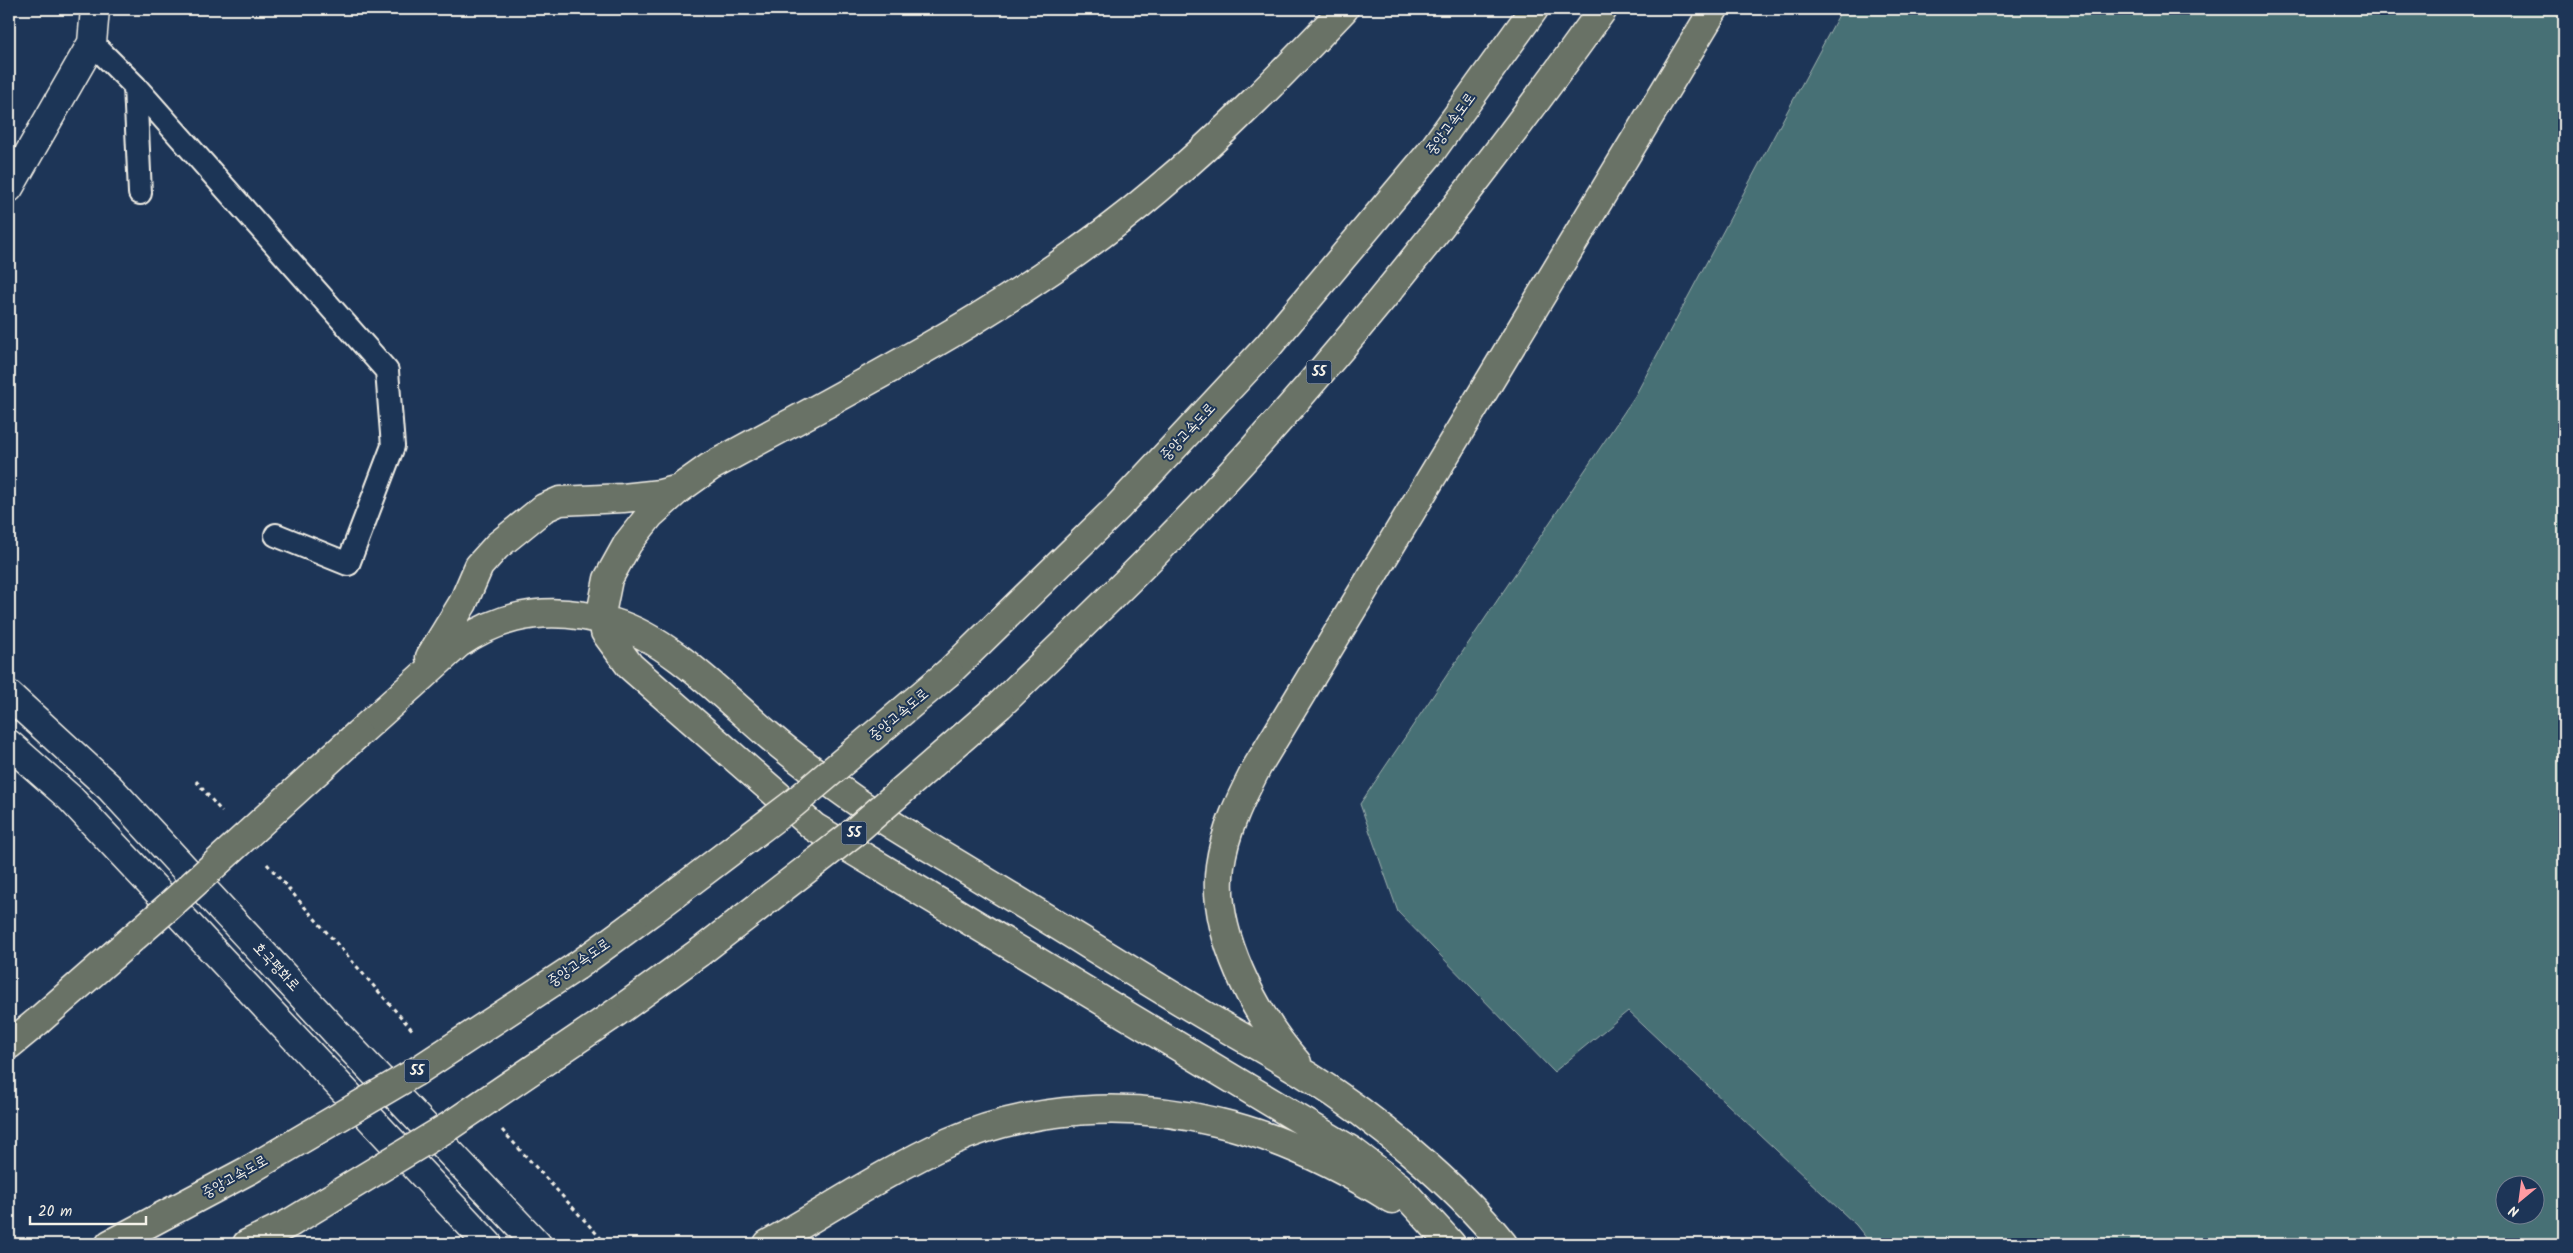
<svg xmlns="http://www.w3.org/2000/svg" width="2573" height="1253" viewBox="0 0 2573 1253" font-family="Kalam,'Poor Story',sans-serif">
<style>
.green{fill:#477075;stroke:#9eb0ae;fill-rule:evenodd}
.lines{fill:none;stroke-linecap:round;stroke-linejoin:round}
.lane-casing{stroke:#f4f1e8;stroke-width:26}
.secondary-casing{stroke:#f4f1e8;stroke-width:31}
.highway-casing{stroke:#f4f1e8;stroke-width:31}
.path{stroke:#f4f1e8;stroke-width:3;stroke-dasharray:4 4;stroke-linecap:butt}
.lane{stroke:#1d3557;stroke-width:22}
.secondary{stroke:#1d3557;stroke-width:28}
.highway{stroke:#697266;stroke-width:28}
.highway-bridge-casing{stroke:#f4f1e8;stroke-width:31;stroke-linecap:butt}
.highway-bridge{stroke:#697266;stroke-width:28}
.labels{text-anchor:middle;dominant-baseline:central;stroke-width:4;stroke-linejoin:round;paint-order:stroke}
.shield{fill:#1d3557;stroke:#b4b9bc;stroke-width:1}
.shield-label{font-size:14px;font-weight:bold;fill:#f4f1e8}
.street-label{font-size:15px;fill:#f4f1e8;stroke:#1d3557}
</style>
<rect width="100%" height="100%" fill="#1d3557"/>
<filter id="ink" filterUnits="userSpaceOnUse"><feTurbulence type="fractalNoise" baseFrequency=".02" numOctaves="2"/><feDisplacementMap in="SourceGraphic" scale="10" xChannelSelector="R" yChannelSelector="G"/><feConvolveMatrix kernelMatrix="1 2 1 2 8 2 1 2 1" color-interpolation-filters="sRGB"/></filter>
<g filter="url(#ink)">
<!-- green -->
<path class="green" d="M1842,9H2564V1244H1871L1856,1225L1628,1011L1554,1072L1398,912L1360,804L1635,396ZM2506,1186H2536V1216H2506Z"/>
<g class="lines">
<!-- lane casing -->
<g class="lane-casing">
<path id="lane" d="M92,43L135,86L140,193
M135,86L387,371L393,446L348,564L276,535"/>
</g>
<!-- secondary casing -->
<g class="secondary-casing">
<path id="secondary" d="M9,188L92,43L95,9
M9,695L110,788L345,1042L537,1244
M9,744L70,798L488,1244"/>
</g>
<!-- highway casing -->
<g class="highway-casing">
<path id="highway" d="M1344,9C1284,72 1224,134 1157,190C1023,304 863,383 710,467L679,489L650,515L628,543L608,579L602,609L605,632L630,666L814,827L1352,1151L1398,1186L1451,1244
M430,657L463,603L479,566L497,546L544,508L560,501L623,498L660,494L679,489
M949,672L1118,507L1269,345L1431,152L1534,9
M1000,705C1072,635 1145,566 1214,492C1354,341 1483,177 1603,9
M358,734L458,644C508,610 557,606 614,623C668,639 723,696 766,733C791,755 819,775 846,794C890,826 939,852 985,881C1055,923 1124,967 1194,1009C1232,1032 1271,1053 1308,1076C1374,1117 1455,1184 1503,1244
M577,966L652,911
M610,1017L700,952
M9,1045L37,1022
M1297,1063C1255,1015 1211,932 1220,866C1225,830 1240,800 1257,767L1714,9
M110,1244L251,1169
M247,1244L290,1223
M768,1244C828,1210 886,1171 949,1142C1031,1106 1129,1101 1216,1122C1277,1136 1339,1166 1392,1199"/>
</g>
<!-- path -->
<path class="path" d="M196,781L222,812
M267,864L414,1032
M502,1130L606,1244"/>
<!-- lane -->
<use href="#lane" class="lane"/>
<!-- secondary -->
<use href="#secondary" class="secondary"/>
<!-- highway -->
<use href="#highway" class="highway"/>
<!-- highway-bridge casing -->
<g class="highway-bridge-casing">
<path id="highway-bridge" d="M652,911L793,804L949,672
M700,952L852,834L1000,705
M37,1022L166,909L358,734
M251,1169L414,1073L577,966
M290,1223L448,1127L610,1017"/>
</g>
<!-- highway-bridge -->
<use href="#highway-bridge" class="highway-bridge"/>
</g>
</g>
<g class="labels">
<!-- shield labels -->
<g class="shield">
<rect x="1306.5" y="360.5" width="25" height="23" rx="4"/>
<rect x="841.5" y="821.5" width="25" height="23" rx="4"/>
<rect x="404.5" y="1059.5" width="25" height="23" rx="4"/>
</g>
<g class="shield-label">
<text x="1319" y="372">55</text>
<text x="854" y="833">55</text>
<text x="417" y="1071">55</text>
</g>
<!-- street labels -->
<g class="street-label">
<text transform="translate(1451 124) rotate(-54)">중앙고속도로</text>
<text transform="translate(1188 432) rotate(-47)">중앙고속도로</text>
<text transform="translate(899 715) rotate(-40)">중앙고속도로</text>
<text transform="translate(579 963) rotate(-35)">중앙고속도로</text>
<text transform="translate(276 967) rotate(47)">호국평화로</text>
<text transform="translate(235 1177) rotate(-29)">중앙고속도로</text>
</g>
</g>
<!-- margin -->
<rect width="2573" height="1253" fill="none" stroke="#1d3557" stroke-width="30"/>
<rect x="15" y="15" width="2543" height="1223" fill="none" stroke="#f4f1e8" stroke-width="2" filter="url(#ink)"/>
<!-- north arrow -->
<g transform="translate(2520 1200) rotate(209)"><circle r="24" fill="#1d3557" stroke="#738091"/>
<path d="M0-4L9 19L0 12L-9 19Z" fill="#ff9aa2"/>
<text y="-8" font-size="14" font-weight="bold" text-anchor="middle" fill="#f4f1e8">N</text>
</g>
<!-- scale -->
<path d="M30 1216v8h116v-8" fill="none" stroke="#f4f1e8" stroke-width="2.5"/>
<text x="38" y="1216" font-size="15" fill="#f4f1e8" stroke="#1d3557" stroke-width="4" paint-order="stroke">20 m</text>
</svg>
